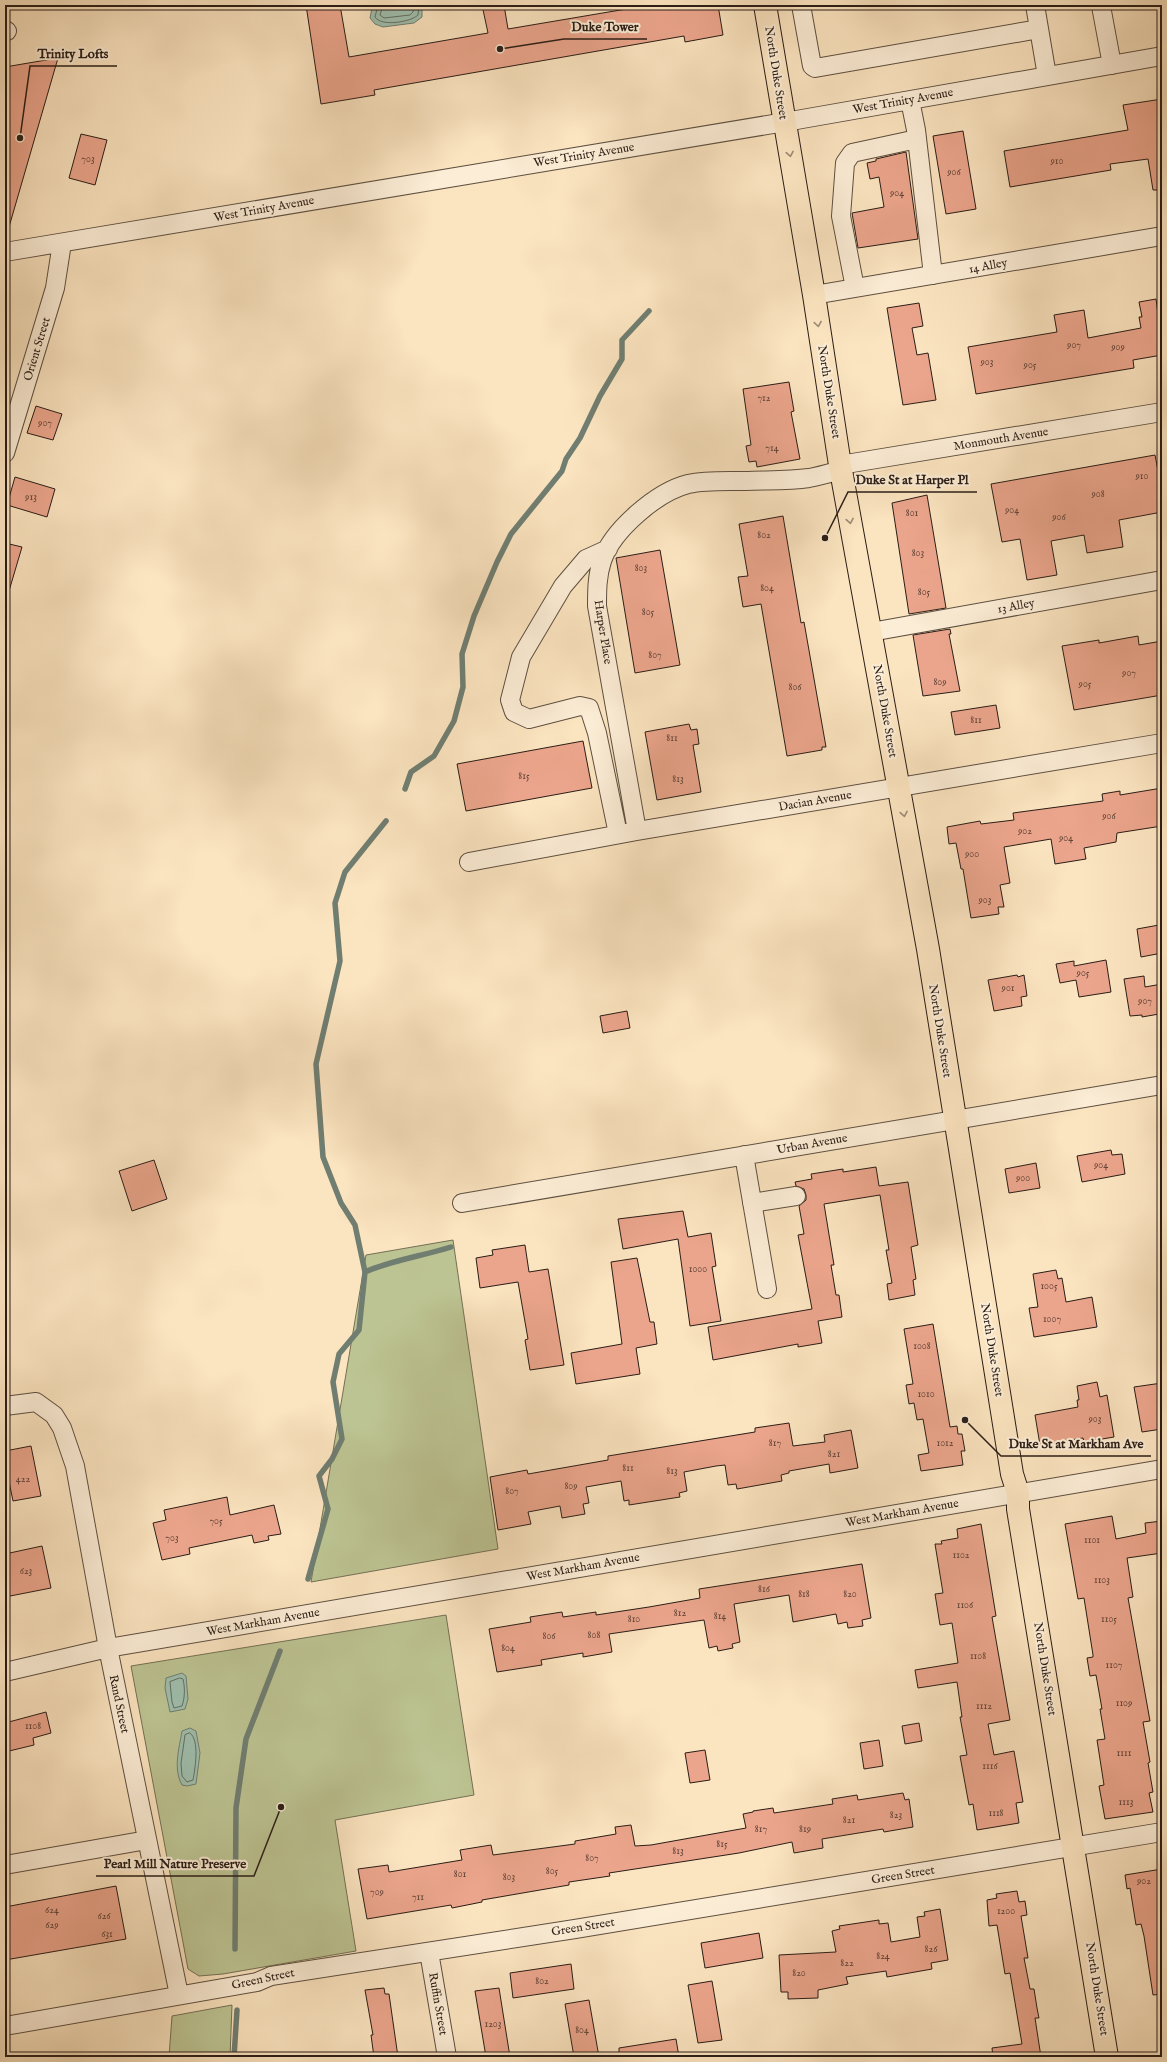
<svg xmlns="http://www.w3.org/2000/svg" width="1167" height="2062" viewBox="0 0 1167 2062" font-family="'IM FELL English',serif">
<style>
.green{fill:#bdc493;stroke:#747054}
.water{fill:#9fbfae;stroke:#707e71}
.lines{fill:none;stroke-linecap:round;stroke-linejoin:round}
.shore{stroke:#646e62;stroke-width:1}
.stream{stroke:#707e71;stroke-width:5.5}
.building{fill:#eba58c;stroke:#2a1d16}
.minor-casing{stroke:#5e4f40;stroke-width:20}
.major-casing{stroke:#2a1d16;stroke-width:24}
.minor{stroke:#fcedd6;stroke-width:18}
.major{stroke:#fbe4c0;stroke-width:22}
.oneway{stroke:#9d8a74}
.labels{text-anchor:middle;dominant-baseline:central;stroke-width:4;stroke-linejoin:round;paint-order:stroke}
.number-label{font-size:10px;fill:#5a3f34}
.street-label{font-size:12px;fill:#2a1d16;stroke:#fcedd6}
.leader{fill:none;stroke:#2a1d16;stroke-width:1.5}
.callout-dot{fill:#2a1d16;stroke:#fcedd6;stroke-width:1.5}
.callout-label{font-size:13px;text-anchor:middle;font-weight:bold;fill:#2a1d16;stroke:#fcedd6;stroke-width:4;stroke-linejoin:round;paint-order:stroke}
</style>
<rect width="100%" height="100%" fill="#fbe4c0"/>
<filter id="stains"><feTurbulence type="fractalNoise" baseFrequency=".005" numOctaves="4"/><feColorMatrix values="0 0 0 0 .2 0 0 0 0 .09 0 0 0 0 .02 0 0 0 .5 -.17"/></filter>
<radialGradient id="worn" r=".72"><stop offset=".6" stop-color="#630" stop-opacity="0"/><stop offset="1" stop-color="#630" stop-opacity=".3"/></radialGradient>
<!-- green -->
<path class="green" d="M453,1240L498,1549L311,1582L366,1255Z
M446,1615L474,1795L335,1820L356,1951L223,1974L199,1976L188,1969L131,1666Z
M232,2005L230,2057H169L172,2016Z"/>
<!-- water -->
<path class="water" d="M377,5H422V17L414,23L383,27L375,24L370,18L372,8Z
M182,1673L186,1676L188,1699L185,1709L170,1712L165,1688L166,1678Z
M190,1728L196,1731L200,1753L196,1784L187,1786L182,1785C173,1769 179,1749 182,1731Z"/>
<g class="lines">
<!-- shore -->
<path class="shore" d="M378,5L375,17C381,27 411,22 418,15L419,5
M383,5L380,15L384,18L410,15L413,12L414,5
M180,1678L183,1679C185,1688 185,1697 182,1706L174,1708L172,1702L170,1682Z
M190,1733C200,1740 195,1769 193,1780L187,1782L182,1776L181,1763L185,1735Z"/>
<!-- stream -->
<path class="stream" d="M405,789L411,772L434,756L454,721L463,687L462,654L474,616L497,562L511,534L562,471L566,459L580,438L600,396L622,359V340L649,311
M365,1272C392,1260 423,1256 451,1247
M308,1579L328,1509L319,1476L332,1459L342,1439L333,1382L339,1354L359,1330L365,1272L355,1225L341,1203L323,1157L316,1064L340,961L335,903L345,872L386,821
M235,1949L236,1808L246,1739L280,1651
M234,2057L237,2010"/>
</g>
<!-- building -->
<path class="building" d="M306,5H340L349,57L488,33L482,5H504L508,29L650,5H718L723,35L685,42L684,36L374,90L375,95L321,104Z
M58,58L9,227L5,226V67Z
M1162,99V190H1153L1148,159L1110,164L1111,170L1010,187L1004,151L1128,130L1123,105Z
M963,131L976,209L946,214L933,136Z
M81,134L107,140L95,185L69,178Z
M906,152L918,239L858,248L852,213L884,207L879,177L870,179L867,163L876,161V159Z
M1156,299L1158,314H1162V355L1133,360L1134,368L976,394L968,347L1057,332L1054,315L1084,310L1088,338L1141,328L1139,317H1142L1139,302Z
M919,303L923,326L912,328L917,355L928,353L936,400L903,405L887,308Z
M789,382L794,411L791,412L800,459L757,467L756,461L749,462L746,446L751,445L743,389Z
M36,406L62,414L53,440L27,433Z
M1155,455L1162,492V512L1119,520L1123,547L1087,553L1084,535L1051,541L1057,575L1027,580L1020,539L1002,542L991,484Z
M15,477L55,489L47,517L7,505Z
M927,495L946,608L909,614L892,503Z
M783,516L801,623L804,622L826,747H822V750L787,756L761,604L743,607L738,577L748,576L739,524Z
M5,543L22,547L9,591H5Z
M660,550L680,665L635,673L616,558Z
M950,629L951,634H949L960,691L923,696L913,635Z
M1138,636L1139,645L1162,641V695L1074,710L1062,646L1099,640V643Z
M996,705L1000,728L955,735L951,712Z
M689,724L691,730L697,729L699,744L693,745L701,792L657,800L645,732Z
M583,741L592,788L466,811L457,764Z
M1162,788V826L1117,833L1116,842L1084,848L1086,859L1055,864L1051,839L1004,847L1010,883L1000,885L1004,907H998L999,914L971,918L963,869H961L956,843L949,844L947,827L980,821L981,824L1014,820L1013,813L1103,801L1102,794L1120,791V795Z
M1159,925L1162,953L1141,957L1137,929Z
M1106,960L1111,992L1079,997L1076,980L1060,983L1056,964L1074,961V966Z
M1017,975L1018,977L1024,975L1027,996L1021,997L1022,1006L994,1011L988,980Z
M1144,976L1145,987L1162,984V1011L1158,1012L1159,1014L1142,1017V1015L1130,1016L1124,979Z
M627,1011L630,1028L603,1033L600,1016Z
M1111,1150L1112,1155L1122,1154L1125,1174L1082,1182L1077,1156Z
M154,1160L167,1199L132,1211L119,1171Z
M1036,1163L1040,1188L1009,1193L1005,1169Z
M876,1167L879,1186L908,1182L918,1245L911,1247L916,1279L913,1280L915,1295L889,1300L887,1284L892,1283L886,1250H889L880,1195L824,1204L834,1265H831L836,1295H839L842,1317L818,1321L822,1343L798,1347V1344L713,1360L708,1327L812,1309L798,1235L804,1234L799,1206L806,1200V1195L804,1189L796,1186L795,1182L812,1179L811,1174L843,1169V1172Z
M683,1211L688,1237L711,1233L716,1266L712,1267L721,1321L690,1326L678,1239L623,1249L618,1219Z
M525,1245L529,1272L548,1269L564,1365L530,1370L525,1340L528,1339L518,1282L480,1288L476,1258L493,1255L492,1250Z
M637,1258L650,1322H654L657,1344L636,1348L640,1374L576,1384L571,1353L622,1344L611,1262Z
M1056,1270L1058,1279L1062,1278L1066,1302L1092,1297L1097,1327L1034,1337L1029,1308L1038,1307L1033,1274Z
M933,1324L950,1427L957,1426L958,1434H962L965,1451H961L963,1465L921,1471L918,1455L929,1453L923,1419L917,1420L914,1403L909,1404L906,1385L913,1384L904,1329Z
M1097,1382L1100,1397L1107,1395L1114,1437L1084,1442L1083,1438L1040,1445L1035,1415L1078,1407L1077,1400H1079L1077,1386Z
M1162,1383V1429L1142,1432L1134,1387Z
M789,1423L793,1446L825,1442L824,1435L851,1430L858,1468L830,1473L829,1464L789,1471V1473L781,1475L782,1481L737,1489L736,1484L728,1485L725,1465L716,1466L684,1472L687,1491L679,1493L680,1497L629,1505V1500L624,1501L621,1481L586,1487L589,1503L583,1504L585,1514L562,1518L560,1506L528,1512L531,1524L498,1530L490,1477L527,1470L528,1474L608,1460V1456L755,1432V1428Z
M31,1446L41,1496L13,1501L5,1462V1451Z
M227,1497L230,1515L274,1505L281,1534L268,1536L269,1540L254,1543L252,1535L189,1548L190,1554L162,1560L153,1523L166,1520L164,1510Z
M1112,1516L1116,1539L1146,1533L1145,1523L1162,1521V1553L1127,1558L1133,1597L1128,1598L1150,1721L1143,1722L1150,1762L1148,1763L1153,1792L1149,1793L1153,1812L1105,1819L1099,1786L1104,1785L1097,1740L1105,1739L1100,1709H1102L1096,1675L1090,1676L1087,1658L1093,1657V1655L1084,1598L1078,1599L1065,1524Z
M981,1524L996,1616L992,1617L1010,1720L988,1724L994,1755L1014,1751L1023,1802L1016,1803L1019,1823L977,1830L973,1804L969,1805L960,1756L967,1755L960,1717H962L957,1682L918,1688L915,1670L958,1663L952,1623L940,1625L935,1594L943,1593L935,1544H942L941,1541L958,1538L957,1529Z
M42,1546L51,1588L5,1597V1554Z
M862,1564L871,1618L862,1620L863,1626L848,1628L847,1622L838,1624L836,1614L793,1622L789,1595L734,1604L740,1642L732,1644L733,1648L718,1651L717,1646L709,1648L704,1620L609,1634L612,1652L583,1657V1653L541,1660L542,1665L497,1672L489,1629L531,1622L530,1617L562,1612L563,1617L596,1612V1615L649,1607L700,1598L699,1589Z
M46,1712L51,1733L33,1738L34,1745L5,1752V1723Z
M919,1723L922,1741L905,1744L902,1726Z
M879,1740L883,1766L864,1769L860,1743Z
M705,1750L710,1780L690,1783L685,1753Z
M903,1793L905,1800L909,1799L913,1827L884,1832L883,1829L822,1839L823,1848L794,1853L792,1842L739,1853L609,1873L610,1876L569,1882V1885L482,1900V1902L452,1908L451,1905L367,1919L358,1869L388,1865L389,1872L462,1860L460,1850L491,1845L493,1855L575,1844V1841L616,1834L615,1827L631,1825L635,1846L651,1845L746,1828L743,1814L753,1812V1811L773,1808L774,1813L833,1804L832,1799L857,1795L858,1800Z
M1162,1869V1994L1153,1995L1144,1936L1141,1924L1136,1925L1130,1888L1127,1889L1125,1875Z
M116,1886L126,1939L5,1960V1907Z
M1017,1891L1019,1902L1025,1901L1027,1915L1021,1916L1028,1958H1024L1030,1989H1034L1037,2008L1039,2018H1035L1041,2057H993L992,2048L1022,2044L1010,1973L1005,1974L997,1925L989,1926L987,1900L997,1898L996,1894Z
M940,1909L948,1960L931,1963L932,1969L887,1977L886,1971L846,1977L848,1984L818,1990V1998L788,1999V1992H781L779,1955L836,1952L832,1931L840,1929L839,1926L879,1920V1924L888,1923L891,1942L920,1937L917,1917L925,1916L924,1912Z
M759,1933L763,1958L705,1968L701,1943Z
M571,1964L574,1989L513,1998L510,1973Z
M712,1981L722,2040L698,2043L688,1985Z
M384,1988L385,1994H389L398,2057H374L371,2035H373L365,1990Z
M499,1988L510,2057H486L475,1991Z
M589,2000L599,2057H574L565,2004Z
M676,2039L679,2057H619V2048Z"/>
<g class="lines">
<!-- minor casing -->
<g class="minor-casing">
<path id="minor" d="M801,5L812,66L815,68L1039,29
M1035,5L1047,76
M1101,6L1112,65
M5,30L7,31
M910,100L916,130L933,275
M5,252L785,122L1162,56
M855,288L841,216L845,163L852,153L917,139
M814,295L1162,236
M5,453L55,288L62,243
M840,465L1162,412
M608,549L586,559L563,586L521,657L510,700L514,712L529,719L580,706L589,708L597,733L618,834
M871,632L1162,580
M637,831L597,606C597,591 597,576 602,561C612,530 657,492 688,484C706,480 726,481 745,481C766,480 788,481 809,478C820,476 830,473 841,470
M469,862L637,831L1162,743
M744,1155L767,1289
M462,1203L1162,1085
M752,1203L796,1196
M5,1406L36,1402L54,1415L62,1428L75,1466L108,1648L179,1995
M5,1672L108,1648L1162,1469
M5,1865L147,1840
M429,1952L447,2057
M5,2026L257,1982L271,1976L575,1929L1162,1832"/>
</g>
<!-- major casing -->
<g class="major-casing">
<path id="major" d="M765,5L814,295L840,465L928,949L1012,1474L1018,1493V1509L1107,2057"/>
</g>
<!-- minor -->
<use href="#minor" class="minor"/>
<!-- major -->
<use href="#major" class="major"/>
</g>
<!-- one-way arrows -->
<defs><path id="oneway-chevron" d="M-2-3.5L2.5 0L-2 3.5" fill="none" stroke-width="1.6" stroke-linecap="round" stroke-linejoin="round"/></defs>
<g class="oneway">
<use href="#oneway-chevron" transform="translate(790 154) rotate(80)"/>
<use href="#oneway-chevron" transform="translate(818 324) rotate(81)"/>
<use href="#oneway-chevron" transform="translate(850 521) rotate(80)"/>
<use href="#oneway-chevron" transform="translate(904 814) rotate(80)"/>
</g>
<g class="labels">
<!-- number labels -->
<g class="number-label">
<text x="88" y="159">703</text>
<text x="1057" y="161">910</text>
<text x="954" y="172">906</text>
<text x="897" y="193">904</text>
<text x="1074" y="345">907</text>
<text x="1118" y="347">909</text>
<text x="987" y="362">903</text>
<text x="1030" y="365">905</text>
<text x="764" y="398">712</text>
<text x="45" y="423">907</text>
<text x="772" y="448">714</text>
<text x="1142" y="476">910</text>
<text x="1098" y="494">908</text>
<text x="31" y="497">913</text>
<text x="1012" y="510">904</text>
<text x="912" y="513">801</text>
<text x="1059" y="517">906</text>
<text x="764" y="535">802</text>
<text x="918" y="553">803</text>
<text x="641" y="568">803</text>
<text x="767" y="588">804</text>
<text x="924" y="592">805</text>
<text x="648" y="612">805</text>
<text x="655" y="655">807</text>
<text x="1129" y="673">907</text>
<text x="940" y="682">809</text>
<text x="1085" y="684">905</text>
<text x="795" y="687">806</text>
<text x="976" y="720">811</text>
<text x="672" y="738">811</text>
<text x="524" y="776">815</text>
<text x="678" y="779">813</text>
<text x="1109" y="816">906</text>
<text x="1025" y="831">902</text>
<text x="1066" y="838">904</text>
<text x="972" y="854">900</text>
<text x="985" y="900">903</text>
<text x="1083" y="973">905</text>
<text x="1008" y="988">901</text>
<text x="1145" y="1001">907</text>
<text x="1101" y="1165">904</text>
<text x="1023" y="1178">900</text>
<text x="698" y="1269">1000</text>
<text x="1049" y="1286">1005</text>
<text x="1052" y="1319">1007</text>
<text x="922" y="1346">1008</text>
<text x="926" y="1394">1010</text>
<text x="1095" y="1419">903</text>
<text x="775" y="1443">817</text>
<text x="945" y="1443">1012</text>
<text x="834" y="1454">821</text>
<text x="628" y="1468">811</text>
<text x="672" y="1471">813</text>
<text x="23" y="1479">422</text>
<text x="571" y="1486">809</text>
<text x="512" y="1491">807</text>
<text x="216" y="1521">705</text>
<text x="172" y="1538">703</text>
<text x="1092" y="1540">1101</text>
<text x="961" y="1555">1102</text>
<text x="26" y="1571">623</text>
<text x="1102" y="1580">1103</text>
<text x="764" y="1589">816</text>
<text x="804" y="1594">818</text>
<text x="850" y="1594">820</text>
<text x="965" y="1605">1106</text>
<text x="680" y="1613">812</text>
<text x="720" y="1616">814</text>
<text x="634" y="1619">810</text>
<text x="1109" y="1619">1105</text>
<text x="594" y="1635">808</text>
<text x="549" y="1636">806</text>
<text x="508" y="1648">804</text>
<text x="978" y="1656">1108</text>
<text x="1114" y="1665">1107</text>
<text x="1124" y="1703">1109</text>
<text x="984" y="1706">1112</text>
<text x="33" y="1726">1108</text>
<text x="1124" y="1753">1111</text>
<text x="990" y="1766">1116</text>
<text x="1126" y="1802">1113</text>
<text x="996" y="1813">1118</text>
<text x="896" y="1815">823</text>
<text x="849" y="1820">821</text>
<text x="761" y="1829">817</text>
<text x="805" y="1829">819</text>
<text x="722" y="1844">815</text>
<text x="678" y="1851">813</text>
<text x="592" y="1858">807</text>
<text x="552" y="1871">805</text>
<text x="460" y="1874">801</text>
<text x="509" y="1877">803</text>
<text x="1144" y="1881">902</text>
<text x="377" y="1892">709</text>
<text x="418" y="1897">711</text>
<text x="52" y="1910">624</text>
<text x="1006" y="1911">1200</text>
<text x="104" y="1916">626</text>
<text x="52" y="1925">629</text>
<text x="107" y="1934">631</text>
<text x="931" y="1949">826</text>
<text x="883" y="1956">824</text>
<text x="847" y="1963">822</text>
<text x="799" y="1973">820</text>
<text x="542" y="1981">802</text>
<text x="493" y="2024">1203</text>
<text x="582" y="2030">804</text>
</g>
<!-- street labels -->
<g class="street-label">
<text transform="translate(776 73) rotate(81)">North Duke Street</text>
<text transform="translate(903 101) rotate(-10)">West Trinity Avenue</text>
<text transform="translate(584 155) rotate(-9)">West Trinity Avenue</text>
<text transform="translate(264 209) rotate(-10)">West Trinity Avenue</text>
<text transform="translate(988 266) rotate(-10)">14 Alley</text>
<text transform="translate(37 349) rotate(-73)">Orient Street</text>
<text transform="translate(829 392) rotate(81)">North Duke Street</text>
<text transform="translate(1001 439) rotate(-9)">Monmouth Avenue</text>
<text transform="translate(1016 606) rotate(-10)">13 Alley</text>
<text transform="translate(603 632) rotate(81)">Harper Place</text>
<text transform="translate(885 711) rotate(80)">North Duke Street</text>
<text transform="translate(815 801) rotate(-10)">Dacian Avenue</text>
<text transform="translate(940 1031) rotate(81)">North Duke Street</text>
<text transform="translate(812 1144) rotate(-10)">Urban Avenue</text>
<text transform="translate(992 1350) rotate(81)">North Duke Street</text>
<text transform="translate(902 1513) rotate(-10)">West Markham Avenue</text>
<text transform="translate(583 1567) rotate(-10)">West Markham Avenue</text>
<text transform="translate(263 1622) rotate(-10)">West Markham Avenue</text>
<text transform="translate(1045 1669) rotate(81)">North Duke Street</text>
<text transform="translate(119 1704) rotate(78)">Rand Street</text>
<text transform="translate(903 1875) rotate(-9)">Green Street</text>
<text transform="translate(583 1927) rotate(-9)">Green Street</text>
<text transform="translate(263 1979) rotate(-12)">Green Street</text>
<text transform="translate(1097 1989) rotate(81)">North Duke Street</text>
<text transform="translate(438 2004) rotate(80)">Ruffin Street</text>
</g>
</g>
<!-- callouts -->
<path class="leader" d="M500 49L564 39H647M20 138L30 66H117M825 538L848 492H977M965 1420L1001 1456H1151M281 1807L254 1876H96"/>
<g class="callout-dot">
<circle cx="500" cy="49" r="4"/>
<circle cx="20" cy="138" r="4"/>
<circle cx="825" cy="538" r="4"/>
<circle cx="965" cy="1420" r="4"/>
<circle cx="281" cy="1807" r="4"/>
</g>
<g class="callout-label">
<text x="605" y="31">Duke Tower</text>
<text x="73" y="58">Trinity Lofts</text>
<text x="912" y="484">Duke St at Harper Pl</text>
<text x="1076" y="1448">Duke St at Markham Ave</text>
<text x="175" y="1868">Pearl Mill Nature Preserve</text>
</g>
<!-- margin -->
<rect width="1167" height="2062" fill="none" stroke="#fbe4c0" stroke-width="20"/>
<rect x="6" y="6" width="1155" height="2050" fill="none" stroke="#2a1d16" stroke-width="2"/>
<rect x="10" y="10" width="1147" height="2042" fill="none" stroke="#2a1d16"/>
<rect width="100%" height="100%" filter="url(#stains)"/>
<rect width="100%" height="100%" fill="url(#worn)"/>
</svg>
